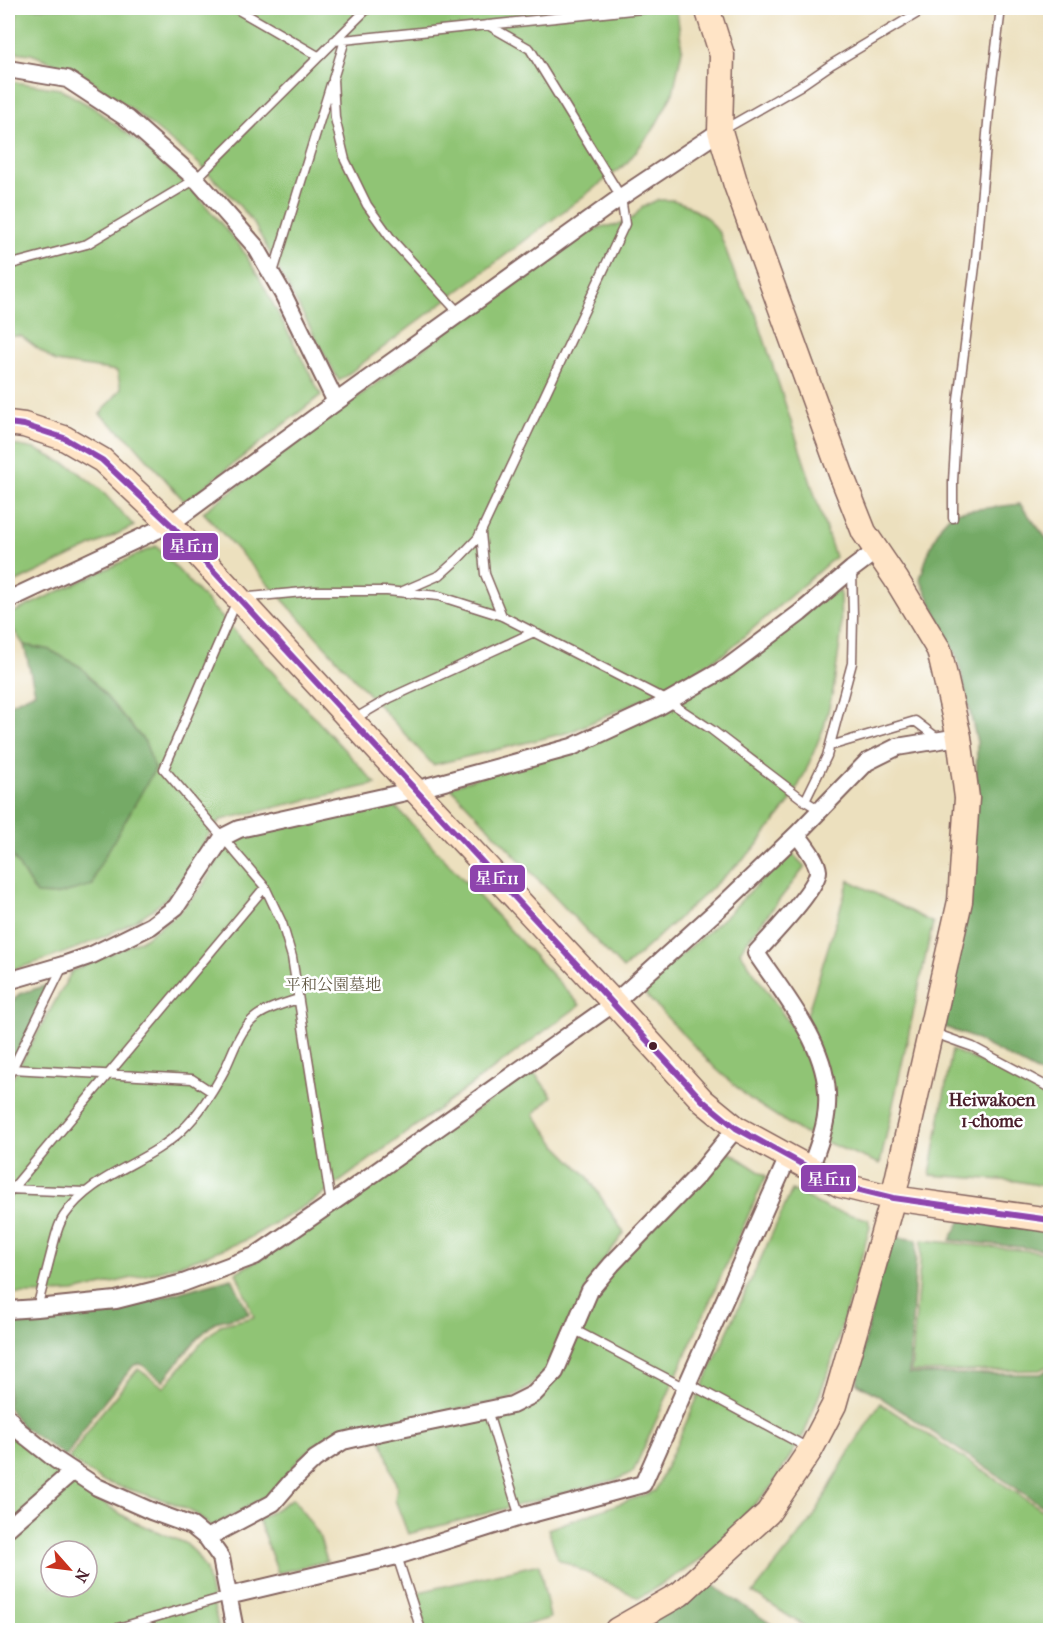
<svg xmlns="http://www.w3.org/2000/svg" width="1058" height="1638" viewBox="0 0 1058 1638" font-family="'IM FELL French Canon','Noto Serif JP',serif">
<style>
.green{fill:#90c475;stroke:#6d7250;stroke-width:1.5;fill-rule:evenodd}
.forest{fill:#74aa66;stroke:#5f6448;stroke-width:1.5}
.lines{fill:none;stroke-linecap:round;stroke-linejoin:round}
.lane-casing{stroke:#83635e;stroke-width:11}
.street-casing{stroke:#83635e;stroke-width:20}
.secondary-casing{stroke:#83635e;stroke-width:27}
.lane{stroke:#fff;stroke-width:8}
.street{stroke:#fff;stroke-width:16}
.secondary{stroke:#ffe4c6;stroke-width:24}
.bus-1-casing{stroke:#fff;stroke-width:10}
.bus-1{stroke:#8e44ad;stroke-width:6}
.bus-dot{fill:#4a1f2b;stroke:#fff;stroke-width:2}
.labels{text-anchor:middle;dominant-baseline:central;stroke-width:5;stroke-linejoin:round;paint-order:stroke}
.park-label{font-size:16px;fill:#625945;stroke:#fff}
.neighbourhood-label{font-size:18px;font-weight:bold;fill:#4a1f2b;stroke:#fff}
.line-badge{stroke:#fff;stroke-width:2}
.badge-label{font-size:16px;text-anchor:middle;font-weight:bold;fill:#fff}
</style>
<rect width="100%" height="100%" fill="#fff"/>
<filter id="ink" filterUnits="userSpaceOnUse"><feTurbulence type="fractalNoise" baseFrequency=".0167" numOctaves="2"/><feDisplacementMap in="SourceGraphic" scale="12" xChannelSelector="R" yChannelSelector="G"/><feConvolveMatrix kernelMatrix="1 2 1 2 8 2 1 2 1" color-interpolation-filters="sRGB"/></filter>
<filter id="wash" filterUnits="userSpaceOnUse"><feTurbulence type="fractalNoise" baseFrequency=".008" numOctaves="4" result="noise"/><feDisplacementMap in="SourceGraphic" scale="24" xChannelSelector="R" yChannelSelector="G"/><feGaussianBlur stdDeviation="1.35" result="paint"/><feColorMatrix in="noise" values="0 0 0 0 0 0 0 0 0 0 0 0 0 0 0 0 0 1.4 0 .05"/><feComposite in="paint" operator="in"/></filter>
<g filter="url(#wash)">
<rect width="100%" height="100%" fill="#ece0be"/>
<!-- green -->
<path class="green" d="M17,8H675L677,12L682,50L673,93L653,130L626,164L339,381L253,222L231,196L198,163L134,111L82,74L31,54L15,52Z
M8,81L60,89L92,107L136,140L196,194L240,246L259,277L321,395L185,502L134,444L100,414L121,389L117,371L56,362L21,336H8Z
M657,200H673L687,205L707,218L720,234L735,275L756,314L835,557L725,653L684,678L648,697L570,732L433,765L203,512L578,234L605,226H614L633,218L642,207Z
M8,444L35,449L72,467L101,490L134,526L8,586Z
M156,546L376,784L221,820C208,832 202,847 193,862C187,872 179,883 172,892C143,927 52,959 8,971V850L93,885L96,872L145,742L81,667L50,650L24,645L8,622V615Z
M840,591L841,636L833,691L824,727L805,773L790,802L754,849L623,969L450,787L658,715L831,594Z
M393,804L580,1005L316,1199L246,1240L199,1258L153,1273L74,1292L33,1294H8V1086L72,971L145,938L178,913L201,888L224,850L241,836Z
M790,851L805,867L744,945L740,952L794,1030L807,1015L849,880L933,923L880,1164L803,1133L751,1100L715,1068L641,990L729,913Z
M952,1050L1016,1077L1050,1095V1187L1016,1181L930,1175Z
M532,1070L552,1096L534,1114L557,1146L588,1177L624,1233L593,1275L557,1354L545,1372L527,1389L507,1400L340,1431L321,1441L300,1458L281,1482L267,1496L212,1527L196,1514L173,1503L102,1481L69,1459L97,1418L138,1369L164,1387L203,1341L220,1325L254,1317L236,1272L285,1246Z
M729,1152L766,1176L633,1472L618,1479L408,1534L395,1500L397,1487L380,1435L527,1405L606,1273Z
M792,1190L828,1209L868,1219L870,1227L829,1370L804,1434L772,1486L709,1553L685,1570L639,1598L558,1559L548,1529L655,1491Z
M922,1240L1050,1253V1364L1041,1370L911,1372Z
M880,1403L1050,1515V1625L1047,1630H810L753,1593L813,1518L845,1459Z
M8,1421L56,1471L72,1483L132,1521L185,1543L195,1552L206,1570L219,1630H8ZM51,1551H87V1587H51Z
M293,1498L319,1535L327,1561L278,1573L258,1519L273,1511Z
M539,1564L550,1618L510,1630H425L415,1593Z"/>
<!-- forest -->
<path class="forest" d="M1020,504L1050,543V1079L973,1038L942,1026L976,802L977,742L958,660L920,579L928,553L941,525L953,512Z
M24,645L50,650L81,667L145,742L155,769L96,872L93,885L56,895L36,894L9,850H8V705L35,692Z
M54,983L8,1071V1007L19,994Z
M962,1219L1050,1232V1250L950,1240Z
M889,1236L917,1240L909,1374H1041L1050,1368V1511L877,1395L857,1383L863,1349Z
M232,1278L249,1314L215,1322L196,1340L163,1381L141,1364L134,1365L91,1418L66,1457L22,1426L8,1407V1316L119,1306L151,1300Z
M705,1580L780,1630H631Z"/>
</g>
<g filter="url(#ink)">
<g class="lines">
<!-- lane casing -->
<g class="lane-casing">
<path id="lane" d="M235,8L318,56
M345,40L333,79L335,118L345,160L367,205L392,240L459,313
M334,41L651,8
M723,130L800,86L832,64L926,8
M8,265L87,244L196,179L368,8
M272,276L331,84
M953,518V481L958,400L976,258L991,89L1001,8
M481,533L485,574L502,616
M403,591L440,575L459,558L478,538L625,224L621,197L530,49L488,25
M354,719L390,698L534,632
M830,746L915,721L940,740
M805,801L827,756L852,663L853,616L852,570
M934,1033L973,1047L1050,1088
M12,1069L192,1079L212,1092
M8,1077L63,966
M8,1189L85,1192
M8,1194L265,887
M331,1204L292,957L282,923L265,887L164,769L238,598L314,591H387L439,596L502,616L668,701L712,730L805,801L820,810
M37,1308C42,1288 47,1269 52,1250C55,1239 57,1226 64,1216C93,1173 146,1165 182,1130C199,1114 213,1092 224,1071C234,1051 240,1026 260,1014C271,1007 286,1003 298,999
M573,1329L685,1388
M688,1383L810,1449
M487,1410L520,1517
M397,1556L421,1630
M111,1630L228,1596"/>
</g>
<!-- street casing -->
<g class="street-casing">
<path id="street" d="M8,69L67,79L128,119L196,179L256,247L283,294L336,402
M8,600L170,524L336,402L621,197L720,131
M797,834C804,845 817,859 818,871C818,888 769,938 756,953C786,998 831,1049 827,1106C826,1128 817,1149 810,1169
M8,981L63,965L92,955L151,926L176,907L223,837L239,829L415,790L572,747L658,707L728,667L800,613L852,569L876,551
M8,1310L37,1308L116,1300L183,1283L255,1256L342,1196L614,1003L724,904L797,834L867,762L897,747L959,737
M8,1417L18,1430L56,1460L97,1487L151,1511L192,1526L207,1538L221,1558L235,1630
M8,1528L73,1471
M207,1538L273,1503L291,1482L315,1459L343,1441L382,1432L512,1405L534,1394L555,1372L590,1290L612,1264L698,1175L736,1128
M228,1596L397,1556L520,1517L643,1484L788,1157"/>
</g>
<!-- secondary casing -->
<g class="secondary-casing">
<path id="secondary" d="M8,423L24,425L64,438L102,460L170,524L415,790L614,1003L703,1101L736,1128L840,1185L893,1198L1050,1220
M617,1630L680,1594L768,1513L811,1449L834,1405L893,1198L960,901L967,798L959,737L939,650L896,579L864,532L841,474L736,185L720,131L722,55L707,8"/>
</g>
<!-- lane -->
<use href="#lane" class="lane"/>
<!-- street -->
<use href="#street" class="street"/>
<!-- secondary -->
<use href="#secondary" class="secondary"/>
<!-- bus-1 casing -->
<g class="bus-1-casing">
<path id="bus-1" d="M8,423L24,425L64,438L102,460L170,524L703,1101L736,1128L840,1185L893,1198L1050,1220"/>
</g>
<!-- bus-1 -->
<use href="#bus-1" class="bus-1"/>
</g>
</g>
<!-- markers -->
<circle class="bus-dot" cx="653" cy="1046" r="5"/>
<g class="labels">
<!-- park labels -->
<g class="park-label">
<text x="333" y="984">平和公園墓地</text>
</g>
<!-- neighbourhood labels -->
<g class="neighbourhood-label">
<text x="992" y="1100">Heiwakoen<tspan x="992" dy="21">1-chome</tspan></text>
</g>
</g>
<g class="line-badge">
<rect x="162" y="532" width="57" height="29" rx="6" fill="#8e44ad"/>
<rect x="469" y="864" width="57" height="29" rx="6" fill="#8e44ad"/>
<rect x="800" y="1164" width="57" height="29" rx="6" fill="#8e44ad"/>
</g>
<g class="badge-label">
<text x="191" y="552">星丘11</text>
<text x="497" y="884">星丘11</text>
<text x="829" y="1185">星丘11</text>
</g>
<!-- margin -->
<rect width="1058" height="1638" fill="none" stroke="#fff" stroke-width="30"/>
<!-- north arrow -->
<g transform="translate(69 1569) rotate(118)"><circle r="28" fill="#ffffff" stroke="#b7a5aa" stroke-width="1.5"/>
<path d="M0-4.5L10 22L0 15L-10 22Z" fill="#c8321e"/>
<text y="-9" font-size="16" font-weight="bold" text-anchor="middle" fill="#4a1f2b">N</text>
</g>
</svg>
